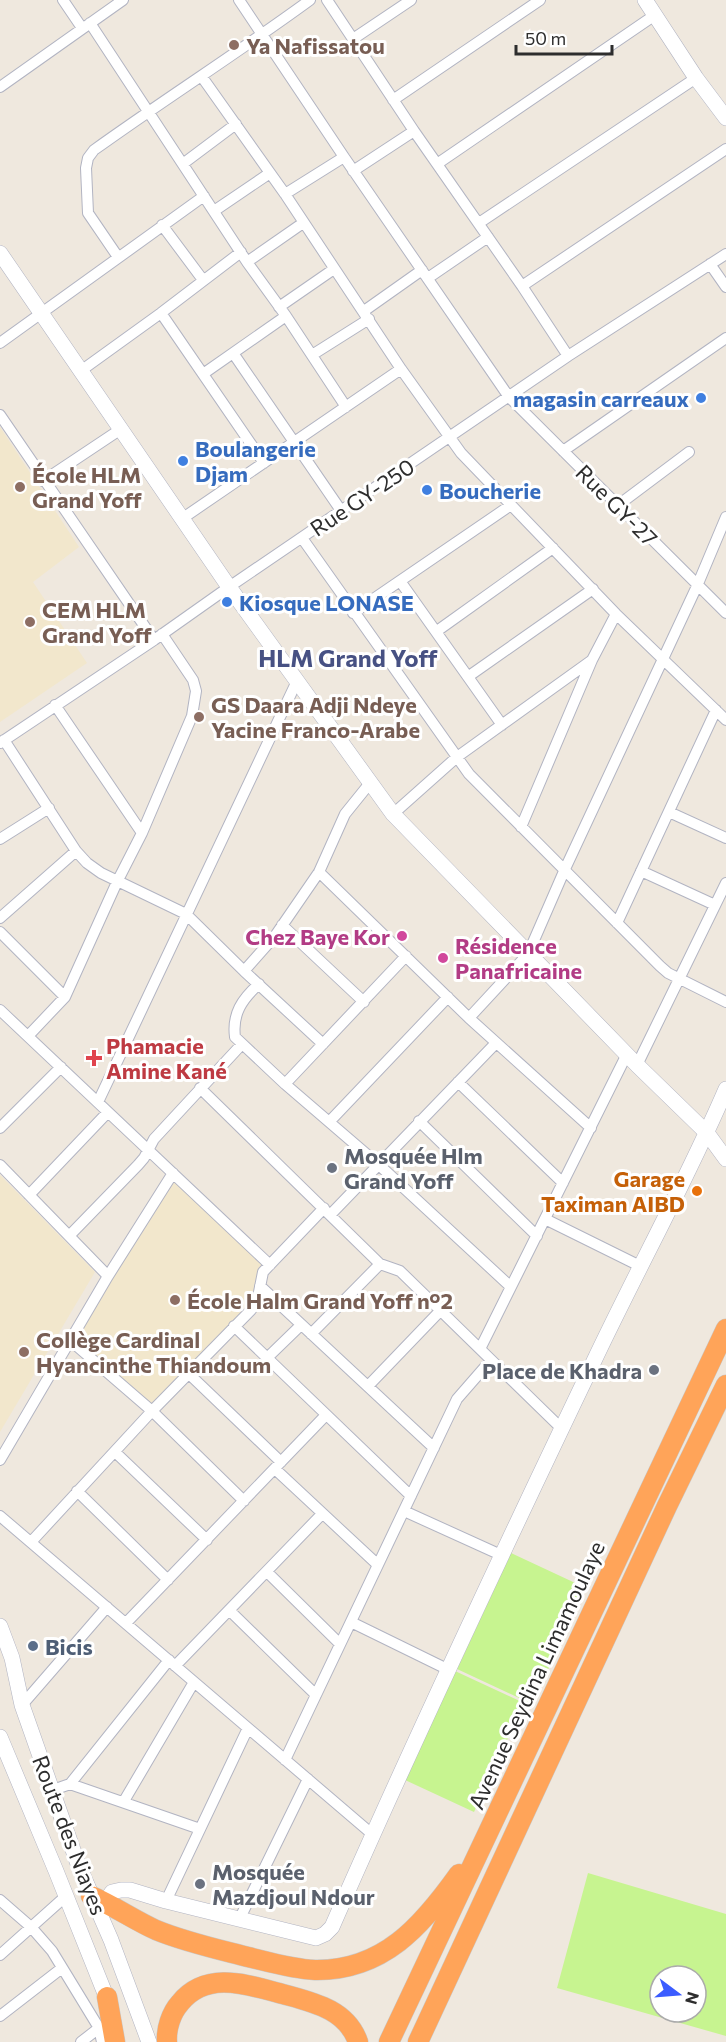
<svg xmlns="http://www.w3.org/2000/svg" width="726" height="2042" viewBox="0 0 726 2042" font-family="Commissioner,sans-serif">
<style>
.education{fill:#f2e7cc}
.pitch{fill:#c7f490;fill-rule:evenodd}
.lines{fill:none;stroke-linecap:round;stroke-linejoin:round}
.street-casing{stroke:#b2b4c2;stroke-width:12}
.secondary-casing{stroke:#b2b4c2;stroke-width:16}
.highway-casing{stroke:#c8c8c8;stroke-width:21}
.street{stroke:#fff;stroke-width:10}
.secondary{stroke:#fff;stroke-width:15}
.highway{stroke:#ffa459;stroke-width:20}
.education-dot{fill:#8d6e63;stroke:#fff;stroke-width:2}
.shop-dot{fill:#3f7fe0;stroke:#fff;stroke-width:2}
.hotel-dot{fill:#d1479c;stroke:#fff;stroke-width:2}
.health-dot{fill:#e0444e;stroke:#fff;stroke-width:2}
.worship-dot{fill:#6b7280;stroke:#fff;stroke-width:2}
.food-dot{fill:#e8710a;stroke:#fff;stroke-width:2}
.service-dot{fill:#5c6f8a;stroke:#fff;stroke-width:2}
.labels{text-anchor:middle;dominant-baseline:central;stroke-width:6;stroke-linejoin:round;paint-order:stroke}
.education-label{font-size:22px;font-weight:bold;fill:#785e54;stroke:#fff;text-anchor:start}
.shop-label{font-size:22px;font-weight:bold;fill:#366cbe;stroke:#fff;text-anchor:start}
.street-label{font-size:22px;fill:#2d2d2d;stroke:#fff}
.hotel-label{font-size:22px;font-weight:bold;fill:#b23c85;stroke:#fff;text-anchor:end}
.health-label{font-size:22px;font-weight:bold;fill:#be3a42;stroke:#fff;text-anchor:start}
.worship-label{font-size:22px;font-weight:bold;fill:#5b616d;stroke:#fff;text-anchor:start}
.food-label{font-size:22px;font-weight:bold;fill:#c56008;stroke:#fff;text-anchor:end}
.service-label{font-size:22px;font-weight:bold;fill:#4e5e75;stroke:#fff;text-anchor:start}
.neighbourhood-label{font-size:24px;font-weight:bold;fill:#475183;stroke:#fff}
</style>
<rect width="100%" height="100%" fill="#efe8de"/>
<!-- education -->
<path class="education" d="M0,427L79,547L33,582L87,663L0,722Z
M0,1175L95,1272L0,1432Z
M173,1178L265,1266L248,1308L152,1407L76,1340Z"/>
<!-- pitch -->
<path class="pitch" d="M511,1553L586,1588L532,1704L457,1669Z
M455,1671L524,1703L474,1812L405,1780Z
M588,1873L726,1914V2036L557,1988ZM660,1976H696V2012H660Z"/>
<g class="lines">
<!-- street casing -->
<g class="street-casing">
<path id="street" d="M63,0L82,28
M239,0L344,157L509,397L726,613
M327,0L414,131L522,286L568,356
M90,23L247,262L286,316L346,407
M353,39L411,0
M202,77L285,194L401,369L461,453L616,614L726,720
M0,87L123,0
M393,100L540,0
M184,163L236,124
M437,164L655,15
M353,171L414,131
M285,194L344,157
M214,211L270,173
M479,223L696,78
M162,225L203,280
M118,257L88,213L86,168L88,158L94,150C165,99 239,52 310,0
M247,262L303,223
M710,264L726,287
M428,278L488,237
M522,286L726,149
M279,307L334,269
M364,311L422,270
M161,313L264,463
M0,343L204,196
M233,353L342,512
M312,355L369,319
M82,370L161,313L241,252
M203,374L286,316
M0,415L154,640
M563,451L726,338
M43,481L121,429
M617,506L689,452
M183,518L401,369
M302,538L469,774L660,966L668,973L726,1002
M400,581L502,725
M353,613L511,505
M437,631L553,548
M469,676L593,589
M55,705L142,833
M4,740L76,851L87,863L101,873L186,914L244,971L323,1044
M0,743L154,640L229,587L568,356L726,254
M669,812L726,838
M393,814L457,757L592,660
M521,827L592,660L616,614
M0,839L49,808
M641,871L715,905
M319,872L469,1018L591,1128
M0,918L76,851
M617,923L716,710
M282,925L364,1002
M0,932L65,997
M244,971L275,936L319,872L345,814L370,783
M259,984C242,999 232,1014 235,1037L285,1084L378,1164L511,1287
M0,1010L270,1265
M469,1018L528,954L565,869L697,586L726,517
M28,1036L65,997L117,882L142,833L192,716L196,691L193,680L162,634
M637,1065L726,883
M458,1082L563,1183
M285,1084L406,956
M200,1088L380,1264L400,1271L561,1428
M98,1102L297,681
M330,1121L448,997
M419,1121L537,1236
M0,1128L61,1067
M0,1165L108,1276
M29,1195L108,1112
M331,1214L496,1043
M545,1219L640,1266
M69,1236L138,1165L144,1158L154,1139L242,1044
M260,1286L434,1448
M234,1326L411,1496
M311,1334L380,1264
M71,1341L152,1411L244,1501
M480,1349L627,1054
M267,1358L301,1325
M188,1373L281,1462
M368,1386L441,1310
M115,1452L207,1540
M0,1460L108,1276L173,1173
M275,1469L378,1565
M77,1491L168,1580
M404,1511L501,1555
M0,1516L372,1834
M31,1542L152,1411L251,1310L257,1302L263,1272L324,1208
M267,1572L340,1644
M229,1610L316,1695
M351,1622L447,1669
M126,1623L326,1415
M175,1666L322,1514
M22,1705L107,1607
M285,1760L457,1399L491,1360
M70,1784L169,1660
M53,1790L70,1784L200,1829
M124,1801L194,1682
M0,1900L31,1927L52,1951L99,2028L102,2042
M166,1901L248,1728
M239,1920L308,1779
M0,1955L66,1896
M0,2016L62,1968
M81,2042L99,2028"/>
</g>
<!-- secondary casing -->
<g class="secondary-casing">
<path id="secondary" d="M645,0L696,78L726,118
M0,253L229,587L393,814L637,1065L707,1133L726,1159
M0,1626L12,1658L22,1705L78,1864L111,1940L149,2042
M0,1737L56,1871L110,2006
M105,1902L112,1892L121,1890H130L166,1901L316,1938L325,1934L332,1927C415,1737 504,1549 594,1361C637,1270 686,1182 726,1089"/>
</g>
<!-- highway casing -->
<g class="highway-casing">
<path id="highway" d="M91,1896C114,1906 134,1920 156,1930C185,1942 217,1949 248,1957C269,1962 292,1969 315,1970C383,1971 422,1926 459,1874
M107,1997L115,2042
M167,2042C166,2029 171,2013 180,2003C206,1971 245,1984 279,1993C311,2002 346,2008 358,2042
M389,2042L726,1329
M418,2042L667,1506L726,1385"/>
</g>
<!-- street -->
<use href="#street" class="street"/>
<!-- secondary -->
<use href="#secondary" class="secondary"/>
<!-- highway -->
<use href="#highway" class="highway"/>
</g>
<!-- markers -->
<g class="education-dot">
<circle cx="234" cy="45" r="6"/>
<circle cx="20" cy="487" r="6"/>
<circle cx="30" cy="622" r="6"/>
<circle cx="199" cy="717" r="6"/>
<circle cx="175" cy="1300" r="6"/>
<circle cx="24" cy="1352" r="6"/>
</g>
<g class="shop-dot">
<circle cx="701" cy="398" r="6"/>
<circle cx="183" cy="461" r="6"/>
<circle cx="427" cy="490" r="6"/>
<circle cx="227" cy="602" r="6"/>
</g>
<g class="hotel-dot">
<circle cx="402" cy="936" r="6"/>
<circle cx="443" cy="958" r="6"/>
</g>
<path class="health-dot" d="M91 1049h6v6h6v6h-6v6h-6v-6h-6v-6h6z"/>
<g class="worship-dot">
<circle cx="332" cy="1168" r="6"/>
<circle cx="654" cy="1370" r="6"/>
<circle cx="200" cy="1884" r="6"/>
</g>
<circle class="food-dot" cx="697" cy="1191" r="6"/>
<circle class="service-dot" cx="33" cy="1646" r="6"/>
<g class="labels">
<!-- education labels -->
<g class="education-label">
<text x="246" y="45">Ya Nafissatou</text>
<text x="32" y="474">École HLM<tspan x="32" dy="25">Grand Yoff</tspan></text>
<text x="42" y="609">CEM HLM<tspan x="42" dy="25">Grand Yoff</tspan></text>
<text x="211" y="704">GS Daara Adji Ndeye<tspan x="211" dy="25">Yacine Franco-Arabe</tspan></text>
<text x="187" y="1300">École Halm Grand Yoff n°2</text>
<text x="36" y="1339">Collège Cardinal<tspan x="36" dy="25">Hyancinthe Thiandoum</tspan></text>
</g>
<!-- shop labels -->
<g class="shop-label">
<text x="689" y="398" text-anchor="end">magasin carreaux</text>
<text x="195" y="448">Boulangerie<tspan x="195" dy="25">Djam</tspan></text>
<text x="439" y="490">Boucherie</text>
<text x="239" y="602">Kiosque LONASE</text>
</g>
<!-- street labels -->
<g class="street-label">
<text transform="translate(362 497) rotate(-34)">Rue GY-250</text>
<text transform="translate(617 505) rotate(45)">Rue GY-27</text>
<text transform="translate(536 1675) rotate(-65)">Avenue Seydina Limamoulaye</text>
<text transform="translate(70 1835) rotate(69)">Route des Niayes</text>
</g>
<!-- hotel labels -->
<g class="hotel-label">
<text x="390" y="936">Chez Baye Kor</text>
<text x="455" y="945" text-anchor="start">Résidence<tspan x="455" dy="25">Panafricaine</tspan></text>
</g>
<!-- health labels -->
<g class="health-label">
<text x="106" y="1045">Phamacie<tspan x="106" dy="25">Amine Kané</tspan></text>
</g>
<!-- worship labels -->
<g class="worship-label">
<text x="344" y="1155">Mosquée Hlm<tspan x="344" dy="25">Grand Yoff</tspan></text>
<text x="642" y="1370" text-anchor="end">Place de Khadra</text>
<text x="212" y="1871">Mosquée<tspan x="212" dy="25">Mazdjoul Ndour</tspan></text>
</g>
<!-- food labels -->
<g class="food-label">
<text x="685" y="1178">Garage<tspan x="685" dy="25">Taximan AIBD</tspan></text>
</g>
<!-- service labels -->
<g class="service-label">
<text x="45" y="1646">Bicis</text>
</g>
<!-- neighbourhood labels -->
<g class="neighbourhood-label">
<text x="348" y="657">HLM Grand Yoff</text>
</g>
</g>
<!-- north arrow -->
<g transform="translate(678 1994) rotate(106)"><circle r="28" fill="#ffffff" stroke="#ababab" stroke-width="1.5"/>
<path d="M0-4.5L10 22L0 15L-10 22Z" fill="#3b5cff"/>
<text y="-9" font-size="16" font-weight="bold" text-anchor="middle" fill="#2d2d2d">N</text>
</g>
<!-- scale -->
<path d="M516 45v9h96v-9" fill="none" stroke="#2d2d2d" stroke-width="3"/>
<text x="525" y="45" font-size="18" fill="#2d2d2d" stroke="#ffffff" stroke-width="4.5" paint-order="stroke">50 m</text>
</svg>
